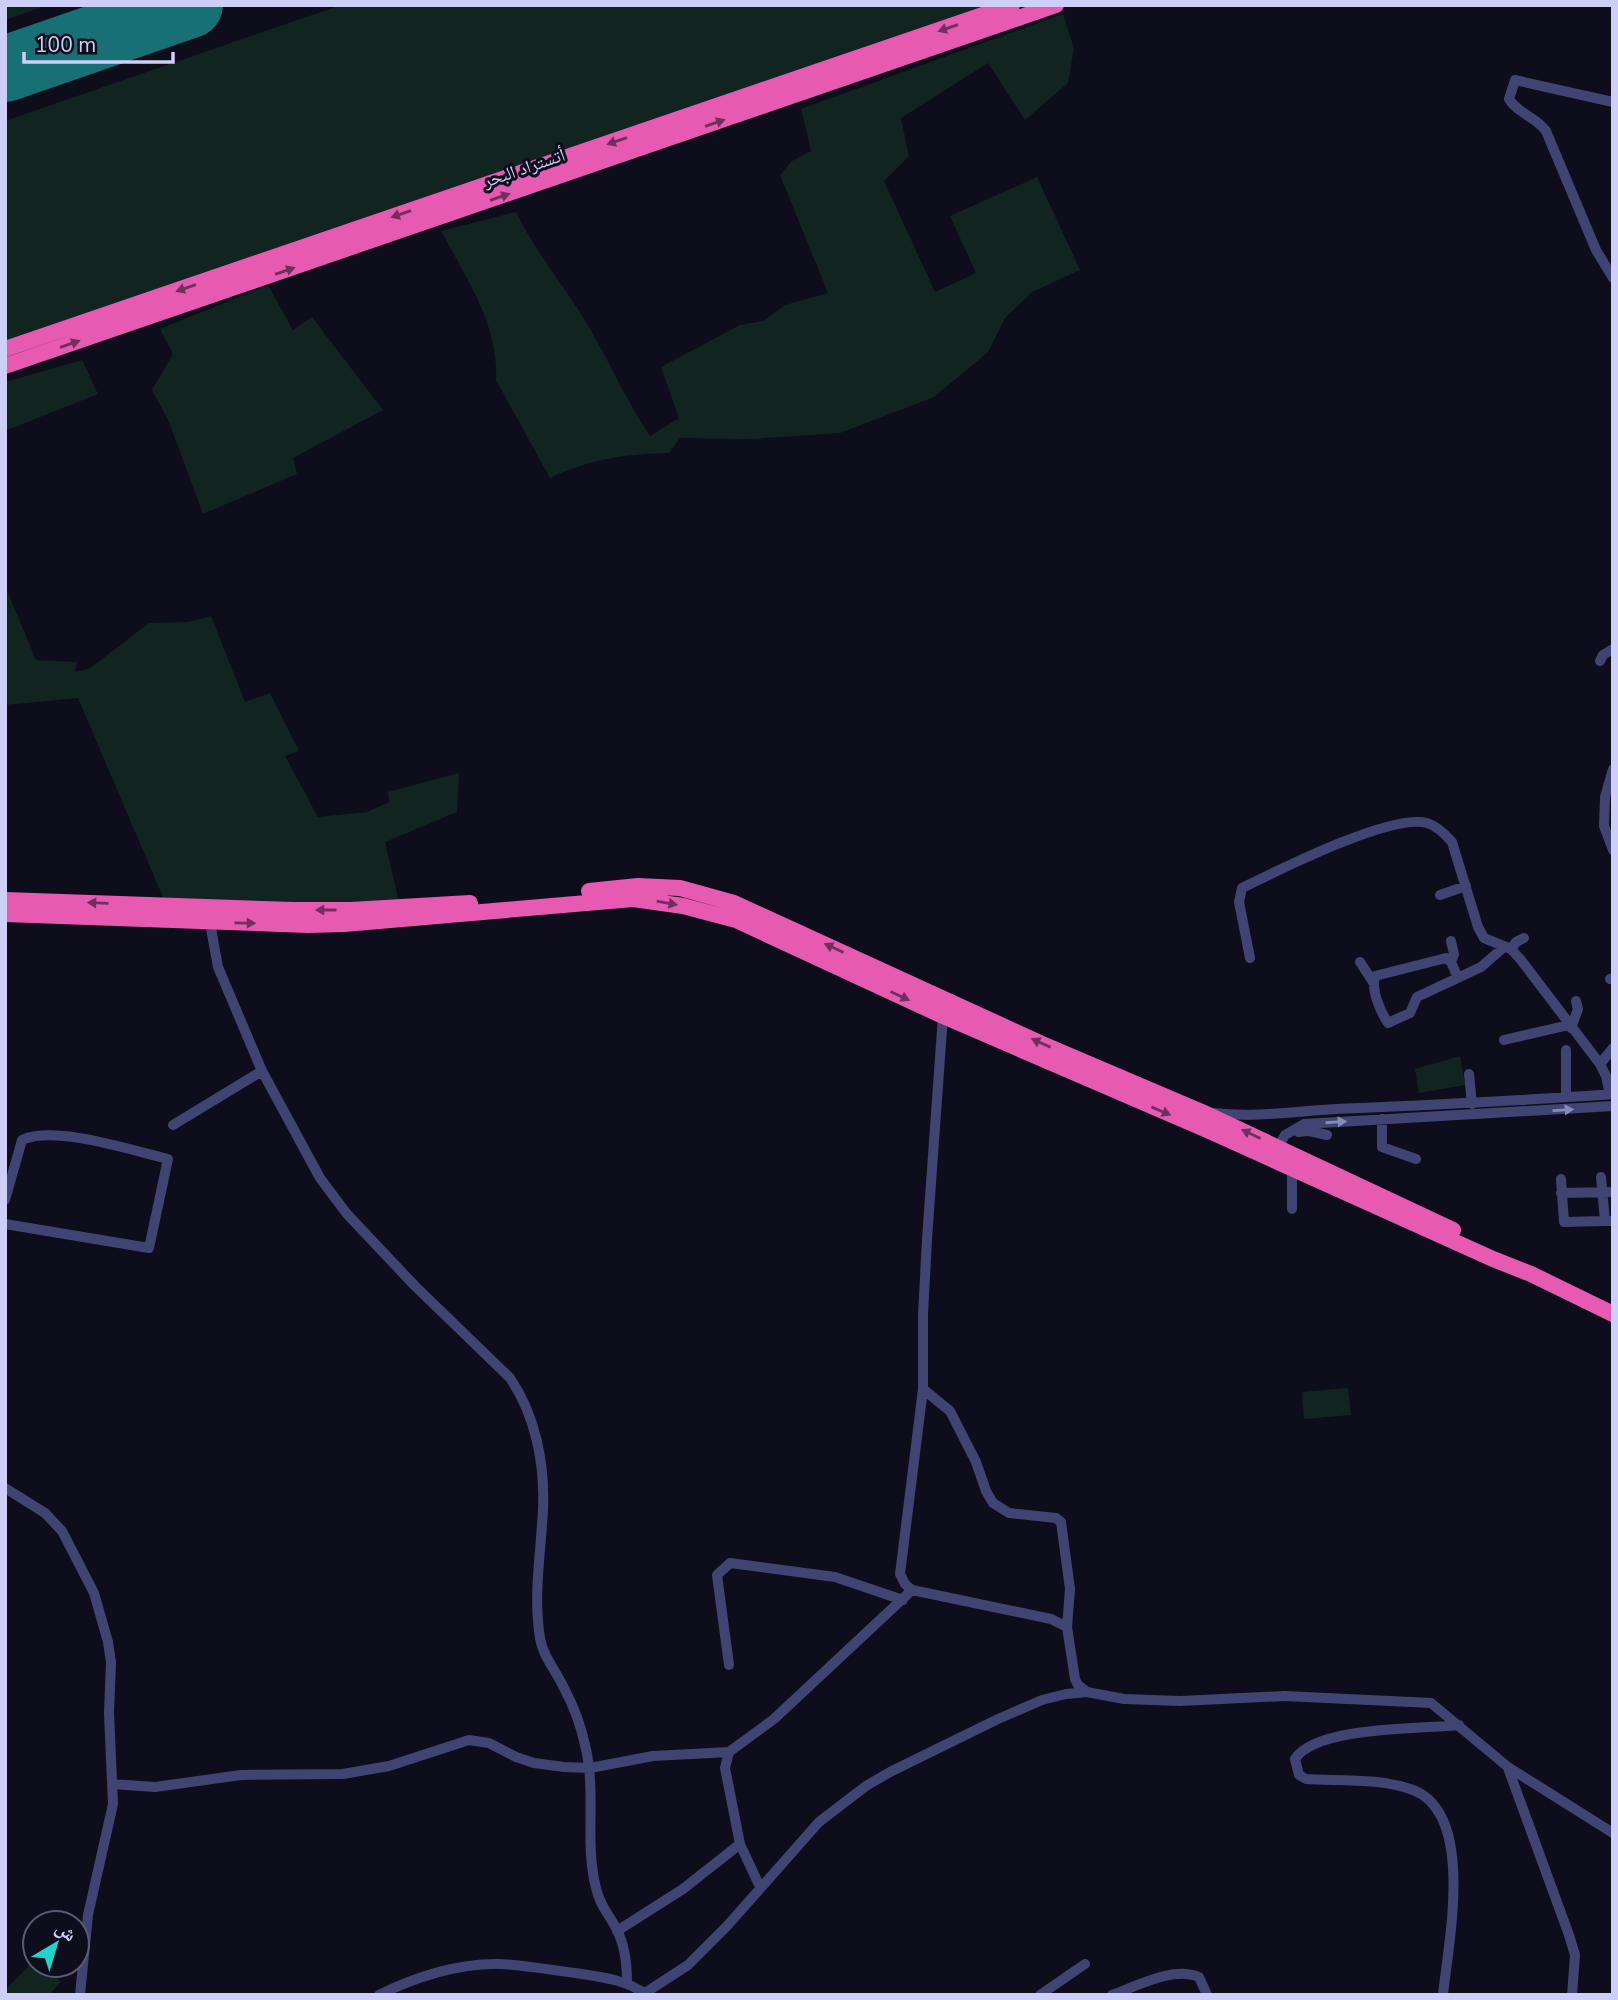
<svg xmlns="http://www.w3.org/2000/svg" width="1618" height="2000" viewBox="0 0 1618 2000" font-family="'Nunito Sans','Noto Naskh Arabic',sans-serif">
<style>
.grass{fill:#112420}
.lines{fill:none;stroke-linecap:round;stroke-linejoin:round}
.runway{stroke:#167074;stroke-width:66}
.minor{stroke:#3f4473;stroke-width:10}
.highway{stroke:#e75ab2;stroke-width:16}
.oneway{fill:#70305f}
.oneway2{fill:#868ab6}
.labels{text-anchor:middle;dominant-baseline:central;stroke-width:6;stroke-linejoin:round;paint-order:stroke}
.street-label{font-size:18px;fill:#cecff8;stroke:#0e0d1b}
</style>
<rect width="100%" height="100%" fill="#0e0d1b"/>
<!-- grass -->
<path class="grass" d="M5,5H48L5,20Z
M341,5H1011L5,351V121Z
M1063,14L1074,48L1068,83L1025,120L988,63L901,118L909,156L884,181L935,292L976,273L950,216L1037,177L1080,270L1032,292L1005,318L988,352L934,397L840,433L752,439L680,438L669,453C626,454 590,459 550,478L496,380C499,325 466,278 441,231L516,212C536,253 566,288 589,327C610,363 627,402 650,436L679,418L661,367L740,325L763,321L785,305L828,293L780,175L792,161L811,151L801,109Z
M268,285L293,330L312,317L383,410L293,458L297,474L203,514L169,422L152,390L173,354L160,329Z
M82,360L98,394L5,431V382Z
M5,586L36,660L77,662L75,672L89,669L149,623L188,622L211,616L245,702L270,693L299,751L285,756L318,817L367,812L389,802L388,792L459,773L457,812L385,842L398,898L400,926L168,909L78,698L5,705Z
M1460,1056L1465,1085L1419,1093L1415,1069Z
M1348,1388L1351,1415L1304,1419L1302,1392Z
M35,1960V1965H67L65,1972L44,1967L61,1982L49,1995H5V1990Z"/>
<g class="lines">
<!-- runway -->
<path class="runway" d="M5,69L190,5"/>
<!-- minor -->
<path class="minor" d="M1613,102L1515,80L1509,99C1517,113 1536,117 1546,131L1596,250L1613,278
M1600,661L1603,655L1613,649
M1613,769L1605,797L1604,826L1613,850
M1440,895L1466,886
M210,923L218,967L262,1071L320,1178L347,1214L415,1286L510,1378C536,1416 545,1465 543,1510C541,1552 533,1595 540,1638C543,1657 557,1672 565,1690C574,1707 581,1726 585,1745C597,1792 584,1842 596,1888C600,1906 609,1914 617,1930C625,1946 627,1964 627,1982
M1511,949L1516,942L1524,938
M1250,958L1239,902L1242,888C1277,871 1391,813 1427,823C1437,826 1445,834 1452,842L1478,927L1484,938L1511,949L1521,960L1600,1064L1606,1076L1610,1094
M1360,962L1373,982
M1451,962L1454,954L1451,941
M1458,978L1451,962L1446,958L1375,976C1371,990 1380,1011 1388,1023L1410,1013L1417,997L1481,967L1504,947
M1610,979L1613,978
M943,1016L927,1239L923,1315V1389L900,1574L905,1584L912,1590L1051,1619L1067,1627
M1571,1028L1578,1009L1576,1001
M1504,1040L1569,1025
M1566,1050V1097
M1600,1064L1613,1048
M1469,1074L1472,1104
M1214,1113C1255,1118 1295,1111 1336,1109C1428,1105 1521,1101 1613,1094
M1382,1119V1147L1416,1159
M173,1125L262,1071
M1298,1132L1309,1131L1327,1135
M1278,1147L1285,1135L1304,1124L1613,1106
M1292,1168V1209
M1601,1177L1605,1221H1613
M1561,1179L1564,1222L1605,1221
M1561,1193L1613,1192
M5,1200L22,1140C55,1125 131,1150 168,1159L149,1248L5,1224
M923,1389L950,1411L976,1462L986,1491L993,1503L1009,1513L1056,1518L1061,1522L1070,1589L1067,1627L1075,1679L1078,1685L1087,1692
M5,1488L45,1513L62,1531L94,1593L108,1642L111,1662L109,1713L113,1804L88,1915L80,1995
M729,1665L717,1575L730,1563L835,1577L903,1600
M1508,1768L1569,1935L1575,1955L1572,1995
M112,1784L155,1787L241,1775L343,1774L389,1766L469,1740L489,1743L516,1757L534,1763L564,1767L590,1768L653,1756L729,1752
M740,1844L760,1887
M617,1931L683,1889L740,1844L725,1768L729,1752L774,1719L912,1590
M645,1993L688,1965L727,1926L819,1822L866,1786L890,1772L998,1719L1042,1700L1066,1694L1087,1692L1124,1699L1180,1701L1285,1696L1431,1703L1508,1767L1613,1833
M379,1995C415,1977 459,1963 499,1964C525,1965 550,1970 575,1973C601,1977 625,1979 647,1995
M1040,1995L1085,1964
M1112,1995C1137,1986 1173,1966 1199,1977L1207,1995
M1443,1995C1448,1944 1476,1814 1413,1790C1381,1778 1340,1781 1306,1779L1299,1775L1295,1759C1316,1726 1421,1729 1459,1725"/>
<!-- highway -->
<path class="highway" d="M5,349L1012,5
M5,366L1056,5
M589,891L638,886L680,888L734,903L1040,1043L1202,1112L1453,1230
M5,900L293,910H351L470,903
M5,914L308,925L344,924L633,899L683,906L736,920L943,1016L1207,1130L1493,1259L1531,1274L1613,1314"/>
</g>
<!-- one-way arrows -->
<defs><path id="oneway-solid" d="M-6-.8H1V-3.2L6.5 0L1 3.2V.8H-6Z" transform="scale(1.75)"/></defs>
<g class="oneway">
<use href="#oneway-solid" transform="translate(948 28) rotate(161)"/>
<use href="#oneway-solid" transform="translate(715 123) rotate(-19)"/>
<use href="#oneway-solid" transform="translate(617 141) rotate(161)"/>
<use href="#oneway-solid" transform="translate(500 197) rotate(-19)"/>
<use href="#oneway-solid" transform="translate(401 214) rotate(161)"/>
<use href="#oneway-solid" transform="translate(285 271) rotate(-19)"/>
<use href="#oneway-solid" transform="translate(186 288) rotate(161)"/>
<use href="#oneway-solid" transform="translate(70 344) rotate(-19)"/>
<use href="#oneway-solid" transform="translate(98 903) rotate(-178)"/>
<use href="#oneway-solid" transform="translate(667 903) rotate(10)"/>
<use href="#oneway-solid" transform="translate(326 910) rotate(180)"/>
<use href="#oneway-solid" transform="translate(245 923) rotate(1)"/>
<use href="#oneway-solid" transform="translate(834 948) rotate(-155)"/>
<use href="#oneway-solid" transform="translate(900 996) rotate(25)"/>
<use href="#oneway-solid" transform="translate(1041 1043) rotate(-156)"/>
<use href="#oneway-solid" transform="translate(1161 1111) rotate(23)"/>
<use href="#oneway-solid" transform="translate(1251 1134) rotate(-155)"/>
</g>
<g class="oneway2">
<use href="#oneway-solid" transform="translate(1563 1110) rotate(-4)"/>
<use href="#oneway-solid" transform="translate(1336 1122) rotate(-4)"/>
</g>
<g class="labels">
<!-- street labels -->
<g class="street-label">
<text transform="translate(524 168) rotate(-19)">أتستراد البحر</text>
</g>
</g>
<!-- border -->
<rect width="1618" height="2000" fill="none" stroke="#cecff8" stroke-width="14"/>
<!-- north arrow -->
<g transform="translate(56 1944) rotate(38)"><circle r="33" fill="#0e0d1b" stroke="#5b5b73" stroke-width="2"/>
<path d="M0-5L12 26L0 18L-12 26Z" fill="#1ed4cc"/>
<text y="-10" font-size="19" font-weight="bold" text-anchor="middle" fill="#cecff8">ش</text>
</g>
<!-- scale -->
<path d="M24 52v10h149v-10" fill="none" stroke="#cecff8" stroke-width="3.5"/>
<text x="35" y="52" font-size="21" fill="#cecff8" stroke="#0e0d1b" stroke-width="5" paint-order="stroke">100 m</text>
</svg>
